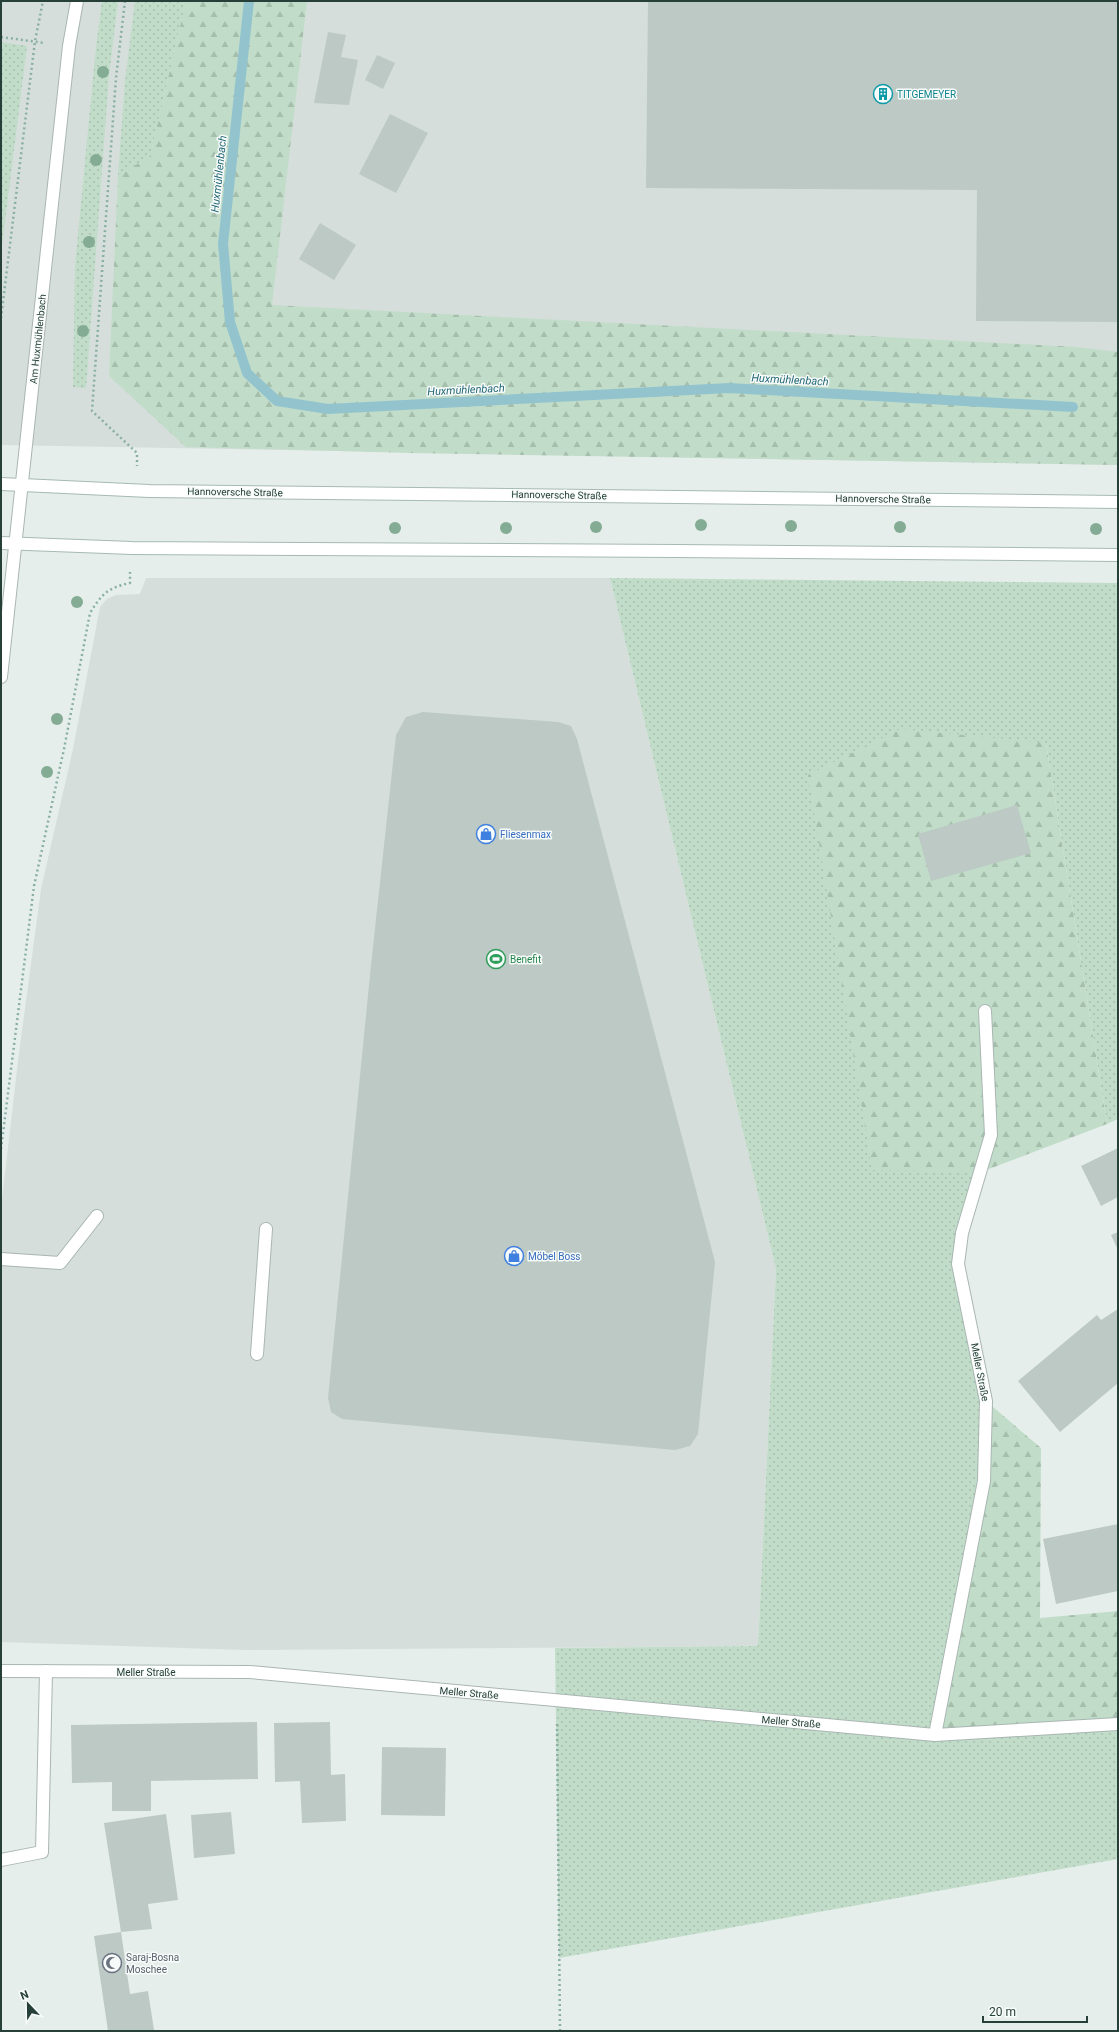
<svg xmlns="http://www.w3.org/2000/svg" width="1119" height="2032" viewBox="0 0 1119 2032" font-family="Roboto,sans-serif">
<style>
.built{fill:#d5deda}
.grass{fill:url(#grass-dots)}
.forest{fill:url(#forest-firs)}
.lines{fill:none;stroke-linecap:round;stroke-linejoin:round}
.stream{stroke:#93c4ce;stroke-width:10}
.building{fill:#bcc9c4}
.service-casing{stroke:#a9b6b2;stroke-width:14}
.minor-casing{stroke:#a9b6b2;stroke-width:14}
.secondary-casing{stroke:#a6b9b3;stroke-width:14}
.path{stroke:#89afa4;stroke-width:2.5;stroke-dasharray:2 3;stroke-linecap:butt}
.service{stroke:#fff;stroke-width:12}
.minor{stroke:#fff;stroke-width:12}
.secondary{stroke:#fff;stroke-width:12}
.tree{fill:#84ab94}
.labels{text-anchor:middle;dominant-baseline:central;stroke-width:3;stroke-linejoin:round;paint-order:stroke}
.culture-label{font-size:10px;fill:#0d838f;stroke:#f7fbf9;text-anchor:start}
.street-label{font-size:10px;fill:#263f39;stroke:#f7fbf9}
.shop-label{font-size:10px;fill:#366cbe;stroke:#f7fbf9;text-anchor:start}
.leisure-label{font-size:10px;fill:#27864d;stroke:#f7fbf9;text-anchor:start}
.worship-label{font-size:10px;fill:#5b616d;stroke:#f7fbf9;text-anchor:start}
.water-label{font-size:11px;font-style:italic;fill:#246878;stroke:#f7fbf9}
</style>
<defs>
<pattern id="grass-dots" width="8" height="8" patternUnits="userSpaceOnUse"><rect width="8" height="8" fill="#c1ddc9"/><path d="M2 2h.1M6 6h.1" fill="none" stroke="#a6bfad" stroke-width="1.8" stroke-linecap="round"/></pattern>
<pattern id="forest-firs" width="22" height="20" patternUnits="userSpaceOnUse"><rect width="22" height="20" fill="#c1ddc9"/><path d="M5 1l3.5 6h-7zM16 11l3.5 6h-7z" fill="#a6bfad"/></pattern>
</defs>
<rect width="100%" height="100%" fill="#e6eeeb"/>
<!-- built -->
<path class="built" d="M1,1H1118V465L1,445Z
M146,578H610L776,1269L758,1646L245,1650L1,1642V1208L18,1061L41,889L73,749L100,607L107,599L116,595L140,594Z"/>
<!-- grass -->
<path class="grass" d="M102,1H118L109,75L86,388L73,387L75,266L96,47Z
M135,1H186L150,156L118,176L125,81Z
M1,42L27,46L1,253Z
M610,578L1118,583V1119L1107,1124L1046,743L981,1172L958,1264L986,1401L984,1481L936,1734L1118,1724V1859L559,1958L555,1648L758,1646L776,1269Z"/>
<!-- forest -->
<path class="forest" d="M186,1H307L272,305L1077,347L1118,352V465L410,453L186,447L109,376L118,176L150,156Z
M900,729L1046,743L1107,1124L981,1172L872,1170L808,775Z
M986,1401L1041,1448L1040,1618L1118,1611V1724L935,1735L984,1481Z"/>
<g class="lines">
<!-- stream -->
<path class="stream" d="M249,1L223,244L230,322L247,373L277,401L328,409L729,388L1073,407"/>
</g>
<!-- building -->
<path class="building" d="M648,1H1118V322L976,321L977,190L646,188Z
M328,32L346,35L341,57L358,60L349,105L314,103Z
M377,55L395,63L383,89L365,80Z
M390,114L428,133L396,193L359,174Z
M320,223L356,245L334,280L299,259Z
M423,712L558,722L571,726L577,739L715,1262L698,1434L690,1446L675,1450L342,1419L331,1412L328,1398L371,965L396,735L406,717Z
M1017,805L1031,853L931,881L918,834Z
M1118,1148V1197L1101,1206L1081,1166Z
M1118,1232V1250L1111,1235Z
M1118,1309V1383L1060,1432L1018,1381L1097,1315L1101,1320Z
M1118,1524V1591L1056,1604L1043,1539Z
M257,1722L258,1779L151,1781V1811H112V1782L72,1783L71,1725Z
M330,1722L331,1775L345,1774L346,1821L302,1823L300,1781L275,1782L274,1723Z
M382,1747L446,1748L445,1816L381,1815Z
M231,1812L235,1854L194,1858L191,1815Z
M166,1814L178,1900L148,1904L152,1929L121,1932L104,1823Z
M121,1932L130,1994L148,1991L154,2030L108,2031L94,1936Z"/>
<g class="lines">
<!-- service casing -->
<g class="service-casing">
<path id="service" d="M1,1259L60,1263L97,1216
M257,1354L266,1229
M935,1735L984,1481L986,1401L958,1264L962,1233L991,1135L985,1011
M1,1860L42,1852L46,1671"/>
</g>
<!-- minor casing -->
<g class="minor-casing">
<path id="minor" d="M1,677L69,46L77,1
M1,1671L250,1672L935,1735L1118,1724"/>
</g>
<!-- secondary casing -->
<g class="secondary-casing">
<path id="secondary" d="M1,484L149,491L1118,502
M1,543L132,548L676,551L1118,555"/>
</g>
<!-- path -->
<path class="path" d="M125,1L116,78L92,411L137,453V466
M1,37L45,43
M1,318L35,41L43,1
M1,1149L34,886L64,749L90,613C102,594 107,588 130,583V572
M557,1724L560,2031"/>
<!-- service -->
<use href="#service" class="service"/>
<!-- minor -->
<use href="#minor" class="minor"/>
<!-- secondary -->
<use href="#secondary" class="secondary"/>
</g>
<!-- trees -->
<g class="tree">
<circle cx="103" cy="72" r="6"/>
<circle cx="96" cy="160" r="6"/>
<circle cx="89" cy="242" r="6"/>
<circle cx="83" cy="331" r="6"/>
<circle cx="701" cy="525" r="6"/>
<circle cx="791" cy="526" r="6"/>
<circle cx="596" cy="527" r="6"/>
<circle cx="900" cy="527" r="6"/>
<circle cx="395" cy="528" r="6"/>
<circle cx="506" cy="528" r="6"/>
<circle cx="1096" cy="529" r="6"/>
<circle cx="77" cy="602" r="6"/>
<circle cx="57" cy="719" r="6"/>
<circle cx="47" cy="772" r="6"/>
</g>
<!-- icons -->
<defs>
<g id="building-ring" transform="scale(1)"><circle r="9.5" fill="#f7fbf9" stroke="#0f9aa8" stroke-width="1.5"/><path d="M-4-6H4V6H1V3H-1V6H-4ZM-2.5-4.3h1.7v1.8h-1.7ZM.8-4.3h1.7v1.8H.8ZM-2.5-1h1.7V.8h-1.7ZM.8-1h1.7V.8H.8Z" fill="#0f9aa8"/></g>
<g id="shop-ring" transform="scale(1)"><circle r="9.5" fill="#f7fbf9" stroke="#3f7fe0" stroke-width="1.5"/><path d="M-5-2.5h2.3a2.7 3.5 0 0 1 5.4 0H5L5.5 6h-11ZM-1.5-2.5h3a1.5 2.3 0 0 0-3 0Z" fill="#3f7fe0"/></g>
<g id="stadium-ring" transform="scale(1)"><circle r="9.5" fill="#f7fbf9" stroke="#2e9e5b" stroke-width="1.5"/><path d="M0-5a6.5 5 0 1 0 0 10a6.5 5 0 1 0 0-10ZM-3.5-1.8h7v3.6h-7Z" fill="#2e9e5b"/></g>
<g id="mosque-ring" transform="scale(1)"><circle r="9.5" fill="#f7fbf9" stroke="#6b7280" stroke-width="1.5"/><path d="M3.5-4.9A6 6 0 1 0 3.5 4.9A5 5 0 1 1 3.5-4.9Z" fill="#6b7280"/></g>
</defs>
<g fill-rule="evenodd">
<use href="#building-ring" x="883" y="94"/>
<use href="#shop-ring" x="486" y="834"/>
<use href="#stadium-ring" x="496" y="959"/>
<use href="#shop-ring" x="514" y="1256"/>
<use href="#mosque-ring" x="112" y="1963"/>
</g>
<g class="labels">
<!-- culture labels -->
<g class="culture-label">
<text x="897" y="94">TITGEMEYER</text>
</g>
<!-- street labels -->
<g class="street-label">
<text transform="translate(38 339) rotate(-84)">Am Huxmühlenbach</text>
<text transform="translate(235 492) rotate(1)">Hannoversche Straße</text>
<text transform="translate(559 495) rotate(1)">Hannoversche Straße</text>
<text transform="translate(883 499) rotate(1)">Hannoversche Straße</text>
<text transform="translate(980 1372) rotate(79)">Meller Straße</text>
<text x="146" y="1672">Meller Straße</text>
<text transform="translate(469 1693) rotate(5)">Meller Straße</text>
<text transform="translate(791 1722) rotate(5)">Meller Straße</text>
</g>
<!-- shop labels -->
<g class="shop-label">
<text x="500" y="834">Fliesenmax</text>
<text x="528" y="1256">Möbel Boss</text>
</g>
<!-- leisure labels -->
<g class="leisure-label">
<text x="510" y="959">Benefit</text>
</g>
<!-- worship labels -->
<g class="worship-label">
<text x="126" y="1957">Saraj-Bosna<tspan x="126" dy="12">Moschee</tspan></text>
</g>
<!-- water labels -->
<g class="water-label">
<text transform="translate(219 174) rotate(-84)">Huxmühlenbach</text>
<text transform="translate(790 380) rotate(3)">Huxmühlenbach</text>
<text transform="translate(466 390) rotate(-3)">Huxmühlenbach</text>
</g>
</g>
<!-- border -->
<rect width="1119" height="2032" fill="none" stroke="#263f39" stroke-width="4"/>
<!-- north arrow -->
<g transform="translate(28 2004) rotate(338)" stroke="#f7fbf9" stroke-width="3" paint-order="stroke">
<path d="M0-3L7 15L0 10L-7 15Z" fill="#263f39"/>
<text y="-6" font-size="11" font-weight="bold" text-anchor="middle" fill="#263f39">N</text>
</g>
<!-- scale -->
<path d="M983 2016v6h104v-6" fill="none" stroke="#263f39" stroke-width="2"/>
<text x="989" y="2016" font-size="12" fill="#263f39" stroke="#f7fbf9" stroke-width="3" paint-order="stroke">20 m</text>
</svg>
